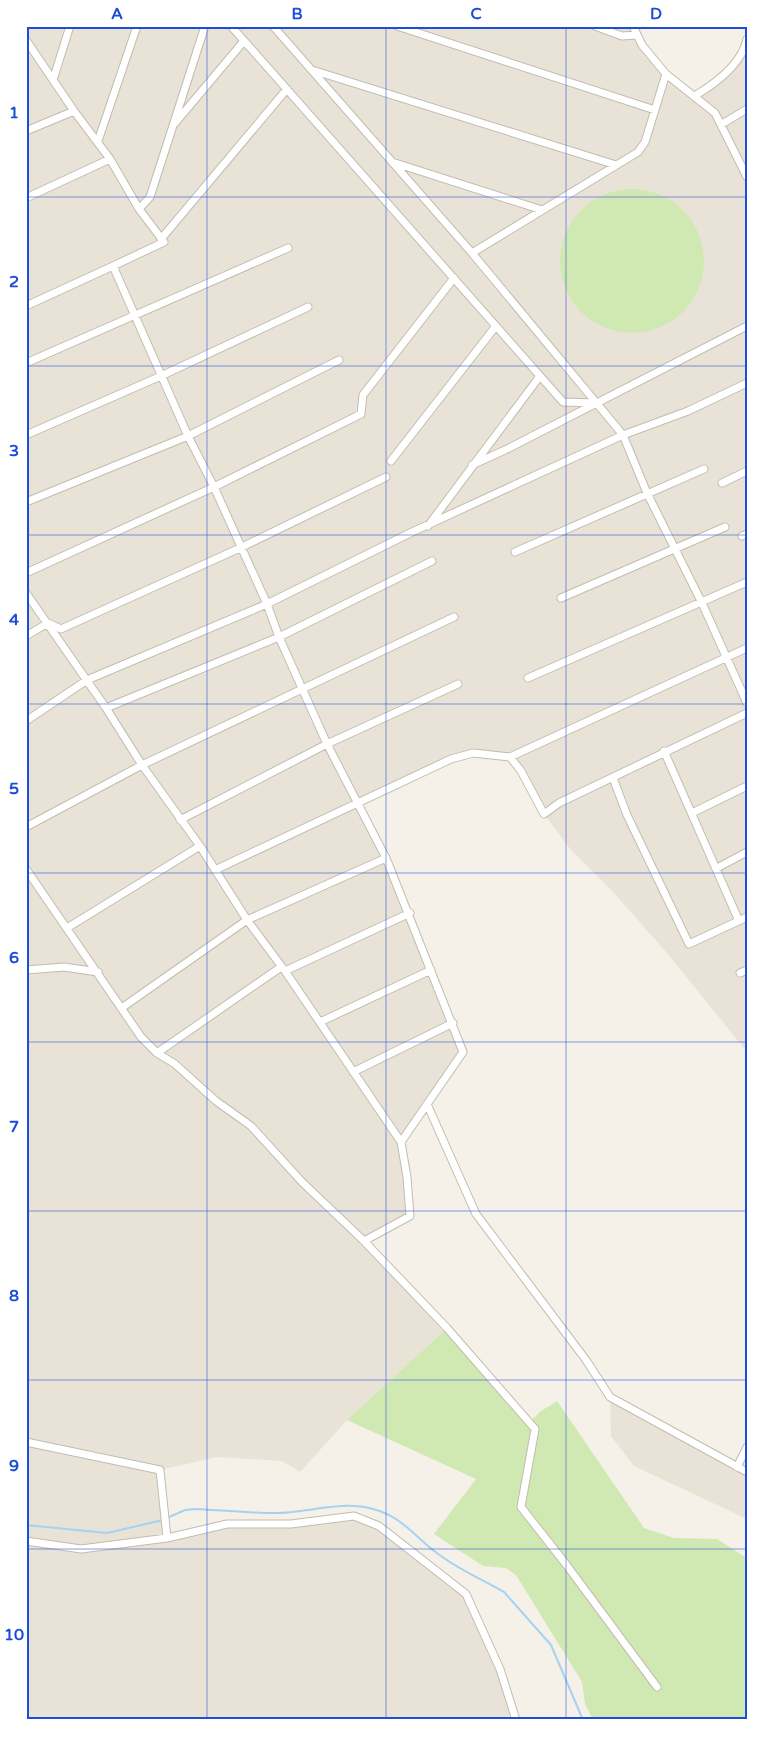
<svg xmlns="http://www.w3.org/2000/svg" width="773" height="1746" viewBox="0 0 773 1746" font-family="'Varela Round',sans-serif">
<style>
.residential{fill:#e9e3d7}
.green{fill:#d0e9b2}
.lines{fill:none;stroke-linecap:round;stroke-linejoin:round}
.stream{stroke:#a6d2f1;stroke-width:2}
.minor-casing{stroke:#c3bcae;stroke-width:9}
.minor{stroke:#fff;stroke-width:7}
.grid{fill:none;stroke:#1d4ed8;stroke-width:1;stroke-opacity:0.55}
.neatline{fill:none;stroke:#1d4ed8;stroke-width:2}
.grid-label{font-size:16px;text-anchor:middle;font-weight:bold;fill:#1d4ed8}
</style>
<rect width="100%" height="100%" fill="#f5f1e9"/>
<!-- residential -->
<path class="residential" d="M26,26H633L642,45L666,74L696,95L737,60L747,39V534L742,536L747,546V1052L667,953L613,892L571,850L544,814L510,757L473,753L359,803L387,858L463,1052L401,1142L410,1216L364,1241L447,1328L347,1420L300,1472L282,1461L217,1457L160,1470L167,1538L227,1524H291L354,1516L379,1526L466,1594L500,1669L516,1720H26Z
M610,1397L747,1472V1519L634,1466L611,1436Z"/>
<!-- green -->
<path class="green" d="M560 261a72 72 0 1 1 144 0a72 72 0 1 1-144 0Z
M447,1328L526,1425L541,1411L557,1401L644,1528L674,1538L717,1539L747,1558V1720H593L585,1704L582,1682L516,1575L506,1568L483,1566L434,1534L476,1479L347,1420Z"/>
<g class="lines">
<!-- stream -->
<path class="stream" d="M167,1518L185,1510L195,1509C221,1510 248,1513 275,1513C308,1513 340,1500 373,1509C404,1517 417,1540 441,1556C460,1570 483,1580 504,1592L551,1645L583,1720
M26,1525L107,1533L163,1520"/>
<!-- minor casing -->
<g class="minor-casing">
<path id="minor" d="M205,26L150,197L139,209L164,242L113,266L188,436L214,487L267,604L279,637L327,744L386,858L463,1052L401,1142
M231,26L563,402L595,403
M273,26L472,253L623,435L647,493L702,603L747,703
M397,26L655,110
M595,26L622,36L637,35
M633,26L642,45L666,74L715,113L747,177
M26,40L74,111L110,159
M312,70L616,165
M53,80L70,26
M696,95C716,83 742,63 747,39
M175,123L244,41
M722,124L747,109
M26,131L74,111
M98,141L137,26
M392,162L542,210
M26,198L110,159L139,209
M161,239L287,89
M472,253L638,152L645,142L666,74
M26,306L113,266
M26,363L288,248
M26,435L161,376L308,307
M391,461L496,326
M472,465L505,450L747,326
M722,483L747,471
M26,502L188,436L339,360
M428,526L540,376
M742,536L747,534
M515,552L704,469
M26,573L214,487L361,414L363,395L454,278
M26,593L106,708L142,765L200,846L247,920L285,971L401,1142L407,1177L410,1216L364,1241
M561,598L725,527
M26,636L48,623L61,629L240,548L386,477
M528,678L747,582
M106,708L279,637L432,561
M26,721L87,680L267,604L410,533L623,435L688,411L747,383
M664,751L739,921
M510,757L521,771L544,814L559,803L747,713
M613,778L627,815L689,944L747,917
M692,813L747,786
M180,820L327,744L458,684
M26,827L142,765L454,617
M717,868L747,852
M26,869L141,1037L157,1053L175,1064L216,1101L251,1126L302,1182L364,1241L447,1328L535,1429L521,1507L565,1563L657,1687
M215,870L451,759L473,753L510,757L747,648
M67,928L200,846
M26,970L64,967L98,972
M285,971L410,913
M740,973L747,970
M123,1007L247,920L386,858
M320,1022L431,970
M157,1053L281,967
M353,1072L453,1023
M427,1104L476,1214L586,1360L610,1397L747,1472
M26,1442L160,1470L167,1538
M737,1467L747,1447
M26,1541L81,1549L167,1538L227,1524H291L354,1516L379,1526L466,1594L500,1669L516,1720"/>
</g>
<!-- minor -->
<use href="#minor" class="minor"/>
</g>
<!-- grid -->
<path class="grid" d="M207,26V1720M386,26V1720M566,26V1720M26,197H747M26,366H747M26,535H747M26,704H747M26,873H747M26,1042H747M26,1211H747M26,1380H747M26,1549H747"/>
<!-- border -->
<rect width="773" height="1746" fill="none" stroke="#ffffff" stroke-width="55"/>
<rect x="28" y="28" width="718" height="1690" class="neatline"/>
<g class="grid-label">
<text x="117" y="19">A</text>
<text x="297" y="19">B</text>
<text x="476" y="19">C</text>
<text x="656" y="19">D</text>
<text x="14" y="118">1</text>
<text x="14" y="287">2</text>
<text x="14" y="456">3</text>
<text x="14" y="625">4</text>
<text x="14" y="794">5</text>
<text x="14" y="963">6</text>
<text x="14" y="1132">7</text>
<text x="14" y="1301">8</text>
<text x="14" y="1471">9</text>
<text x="14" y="1640">10</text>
</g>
</svg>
